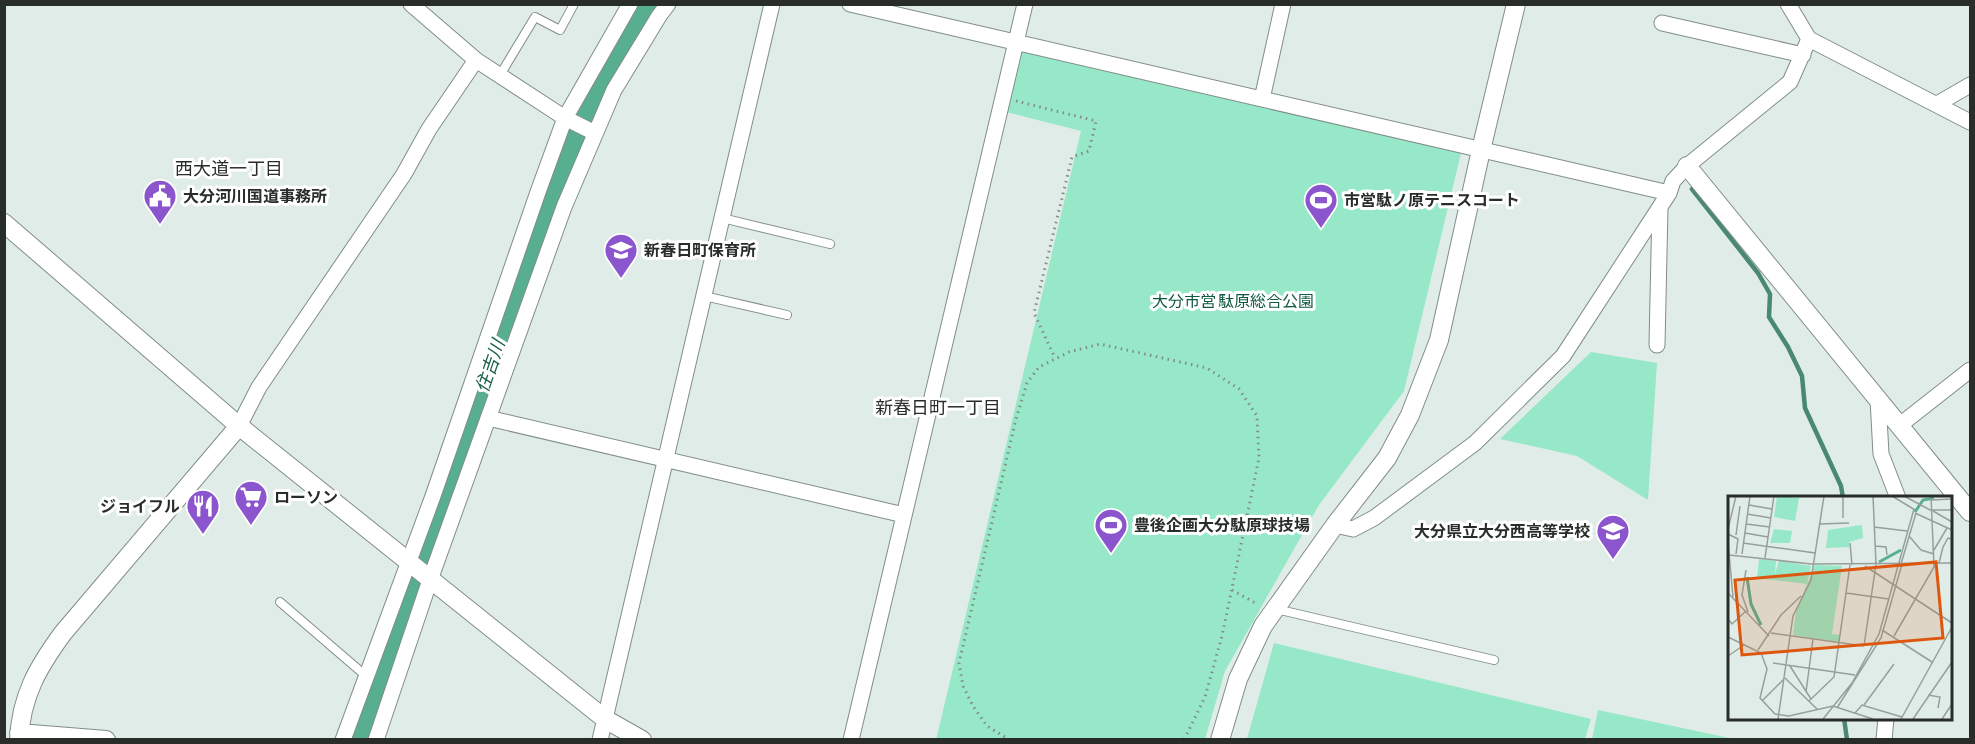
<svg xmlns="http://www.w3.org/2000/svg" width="1975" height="744" viewBox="0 0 1975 744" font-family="'Asap Condensed','Noto Sans JP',sans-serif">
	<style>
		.green { fill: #96e8c8 }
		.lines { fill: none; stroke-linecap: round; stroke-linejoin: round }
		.stream { stroke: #498871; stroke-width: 4.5 }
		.river { stroke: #57af90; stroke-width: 27 }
		.service-casing { stroke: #818d88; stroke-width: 10 }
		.minor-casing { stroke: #818d88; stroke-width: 17 }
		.tertiary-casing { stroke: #818d88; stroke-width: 20 }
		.path { stroke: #848c88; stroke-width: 3; stroke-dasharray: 1.5 4.5; stroke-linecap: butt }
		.service { stroke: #fff; stroke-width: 8 }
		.minor { stroke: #fff; stroke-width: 15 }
		.tertiary { stroke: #fff; stroke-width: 18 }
		.labels { text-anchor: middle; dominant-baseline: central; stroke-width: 6; stroke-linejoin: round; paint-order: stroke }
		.poi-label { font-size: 16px; font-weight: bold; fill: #282d2a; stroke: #fff; text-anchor: start }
		.park-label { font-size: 16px; fill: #105842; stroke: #fff }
		.neighbourhood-label { font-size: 18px; fill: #282d2a; stroke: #fff }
		.water-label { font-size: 18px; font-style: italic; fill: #1d614b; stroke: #fff }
		.inset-river { fill: none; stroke: #57af90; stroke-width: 3 }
		.inset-road { fill: none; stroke: #96a09b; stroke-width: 1.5 }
		.view { fill: #de570e; fill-opacity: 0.15; stroke: #de570e; stroke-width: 3 }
		.inset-edge { fill: none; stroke: #282d2a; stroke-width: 3 }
	</style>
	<rect width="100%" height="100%" fill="#e0ece7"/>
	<path class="green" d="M1018 45 1462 149 1404 391 1319 505 1225 671 1205 739 936 740 1081 131 1002 111Z
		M1591 352 1657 363 1648 500 1577 456 1500 439Z
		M1274 643 1591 719 1585 739H1247Z
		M1598 710 1734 739H1592Z"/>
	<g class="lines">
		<path class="stream" d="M1692 189 1758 273 1770 294 1769 317 1788 347 1802 376 1805 408 1841 486 1843 498
			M1844 718 1847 740"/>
		<path class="river" d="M360 740C405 611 450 482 495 353 536 234 575 110 647 4"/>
		<defs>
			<path id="service" d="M500 75 535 17 560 30 574 4
				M722 218 830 244
				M704 296 787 315
				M280 602 366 676
				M1276 609 1494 660"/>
			<path id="minor" d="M411 4 476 60 565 118 595 133
				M850 4 1669 193
				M1788 4 1809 39 1970 122
				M1662 23 1803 55
				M1262 99 1283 4
				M1937 104 1970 85
				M1657 345 1660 207
				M1878 399 1881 454 1898 498
				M488 418 904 515
				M1900 425 1970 370
				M239 426 259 387 404 174 429 129 476 60
				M1335 525 1353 529 1374 518 1475 443 1563 356 1669 193 1673 181 1687 166 1790 82 1809 39
				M343 740 433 496 538 192 565 118 630 4
				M376 740 430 580 564 207 614 90 659 16 668 4
				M600 740 772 4
				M851 740 1025 4
				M1884 740 1886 718"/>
			<path id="tertiary" d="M1687 166 1970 512
				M4 223 239 426 605 719 642 740
				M19 733 106 740
				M19 740C21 696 38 667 63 633L239 426
				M1220 740 1238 679 1263 626 1335 525 1387 458 1410 415 1439 340 1481 150 1516 4"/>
		</defs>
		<use href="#service" class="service-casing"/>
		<use href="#minor" class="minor-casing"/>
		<use href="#tertiary" class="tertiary-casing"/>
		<path class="path" d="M1016 101 1096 121 1089 151 1072 157 1034 313 1055 358
			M1232 590 1257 604
			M1010 740 987 726 973 706 963 686 959 663 1016 419 1027 383 1039 367 1069 352 1100 344 1207 368 1239 389 1257 416 1259 458 1222 636 1205 697 1184 740"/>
		<use href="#service" class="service"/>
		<use href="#minor" class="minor"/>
		<use href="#tertiary" class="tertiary"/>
	</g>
	<defs>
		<symbol id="civic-pin" viewBox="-11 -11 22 30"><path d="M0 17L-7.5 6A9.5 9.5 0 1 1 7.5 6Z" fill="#8b55cd" stroke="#fff"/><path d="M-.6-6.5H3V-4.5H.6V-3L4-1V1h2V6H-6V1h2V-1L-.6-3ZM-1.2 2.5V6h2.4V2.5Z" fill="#fff"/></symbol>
		<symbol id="stadium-pin" viewBox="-11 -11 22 30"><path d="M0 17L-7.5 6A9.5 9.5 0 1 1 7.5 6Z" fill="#8b55cd" stroke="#fff"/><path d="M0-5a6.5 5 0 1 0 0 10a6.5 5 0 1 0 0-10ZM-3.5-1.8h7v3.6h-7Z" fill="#fff"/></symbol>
		<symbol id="school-pin" viewBox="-11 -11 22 30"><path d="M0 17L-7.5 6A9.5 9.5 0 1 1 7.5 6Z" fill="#8b55cd" stroke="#fff"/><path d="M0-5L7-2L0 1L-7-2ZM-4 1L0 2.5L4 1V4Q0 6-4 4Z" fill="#fff"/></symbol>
		<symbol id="supermarket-pin" viewBox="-11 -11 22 30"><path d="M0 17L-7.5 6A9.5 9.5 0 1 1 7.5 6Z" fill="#8b55cd" stroke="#fff"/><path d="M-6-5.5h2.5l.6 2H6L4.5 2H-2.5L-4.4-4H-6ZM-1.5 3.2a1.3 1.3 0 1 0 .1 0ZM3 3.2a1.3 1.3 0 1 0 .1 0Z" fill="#fff"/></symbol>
		<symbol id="restaurant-pin" viewBox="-11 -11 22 30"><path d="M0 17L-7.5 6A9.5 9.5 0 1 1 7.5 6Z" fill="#8b55cd" stroke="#fff"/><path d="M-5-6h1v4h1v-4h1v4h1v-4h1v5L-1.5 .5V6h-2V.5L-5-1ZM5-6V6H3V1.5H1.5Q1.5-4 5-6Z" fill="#fff"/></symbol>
	</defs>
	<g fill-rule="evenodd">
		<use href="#civic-pin" x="141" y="177" width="38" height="52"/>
		<use href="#stadium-pin" x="1302" y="181" width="38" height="52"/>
		<use href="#school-pin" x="602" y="231" width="38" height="52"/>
		<use href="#supermarket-pin" x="232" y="478" width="38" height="52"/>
		<use href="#restaurant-pin" x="184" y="487" width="38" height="52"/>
		<use href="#stadium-pin" x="1092" y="506" width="38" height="52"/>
		<use href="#school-pin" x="1594" y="512" width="38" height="52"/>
	</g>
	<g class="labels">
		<g class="poi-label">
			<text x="183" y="196">大分河川国道事務所</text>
			<text x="1344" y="200">市営駄ノ原テニスコート</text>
			<text x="644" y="250">新春日町保育所</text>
			<text x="274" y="497">ローソン</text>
			<text x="180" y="506" text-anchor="end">ジョイフル</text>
			<text x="1134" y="525">豊後企画大分駄原球技場</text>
			<text x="1590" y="531" text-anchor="end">大分県立大分西高等学校</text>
		</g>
		<g class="park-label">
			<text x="1233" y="301">大分市営 駄原総合公園</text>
		</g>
		<g class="neighbourhood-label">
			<text x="229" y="168">西大道一丁目</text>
			<text x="938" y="407">新春日町一丁目</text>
		</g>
		<g class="water-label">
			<text transform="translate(490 366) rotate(-71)">住吉川</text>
		</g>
	</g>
	<g transform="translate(1728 496)">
		<rect width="224" height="224" fill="#e0ece7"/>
		<path d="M49 0 71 2 67 25 46 21ZM134 29 135 42 121 46V51L98 52 100 34ZM46 33 64 35 62 47H42ZM31 63 48 65 47 78 51 65 83 70 79 88 29 82ZM87 69 114 70 104 138 112 139 111 146 65 139 68 114Z" fill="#96e8c8"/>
		<path class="inset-river" d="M187 16 195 4 206 2M151 66 173 54M19 81 23 108 33 129"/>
		<path class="inset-road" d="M164 0 187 14M176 0 202 14H224M203 4 224 3M21 9 44 13M205 15 224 26M187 17 224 34M19 18 43 22M115 22V0M18 28 42 31M91 28 121 27M146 31 179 35M0 33 8 0M17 37 40 41M0 38 10 43 8 58M8 39 12 10M181 40 193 54 206 58M0 46 5 101M15 47 87 57M122 47 124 69M147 50 158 51 159 59M206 54 219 32M14 58 22 0M1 59 83 68 224 67M37 62 46 0M211 67 215 51 220 42 224 43M173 68 188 17M137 70 224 127M18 74 14 99 20 116M0 97 41 140M118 97 161 103M0 123 4 128 18 115M154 134 204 166M43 137 136 150M166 140 206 71 203 0M0 141 33 157 39 173 32 202 47 218 61 220 105 210 145 223M136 150 148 68 145 0M30 154 53 119 73 100M0 160 16 149M45 167 127 179M62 170 83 203M57 182 89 213M78 196 85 143M200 199 212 201 210 212M34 205 56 183M81 205 106 181 122 69M136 209 166 168M109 212 153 142 174 68M127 217 134 209 174 221M50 223 65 120 83 84 96 0M95 223 124 187 151 138 186 13M173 223 224 131M185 223 224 166M214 223 224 208"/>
		<path class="view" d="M208 66 215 142 14 159 7 84Z"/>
		<rect width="224" height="224" class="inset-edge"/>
	</g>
	<rect width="1975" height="744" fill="none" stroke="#282d2a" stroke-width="12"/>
</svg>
